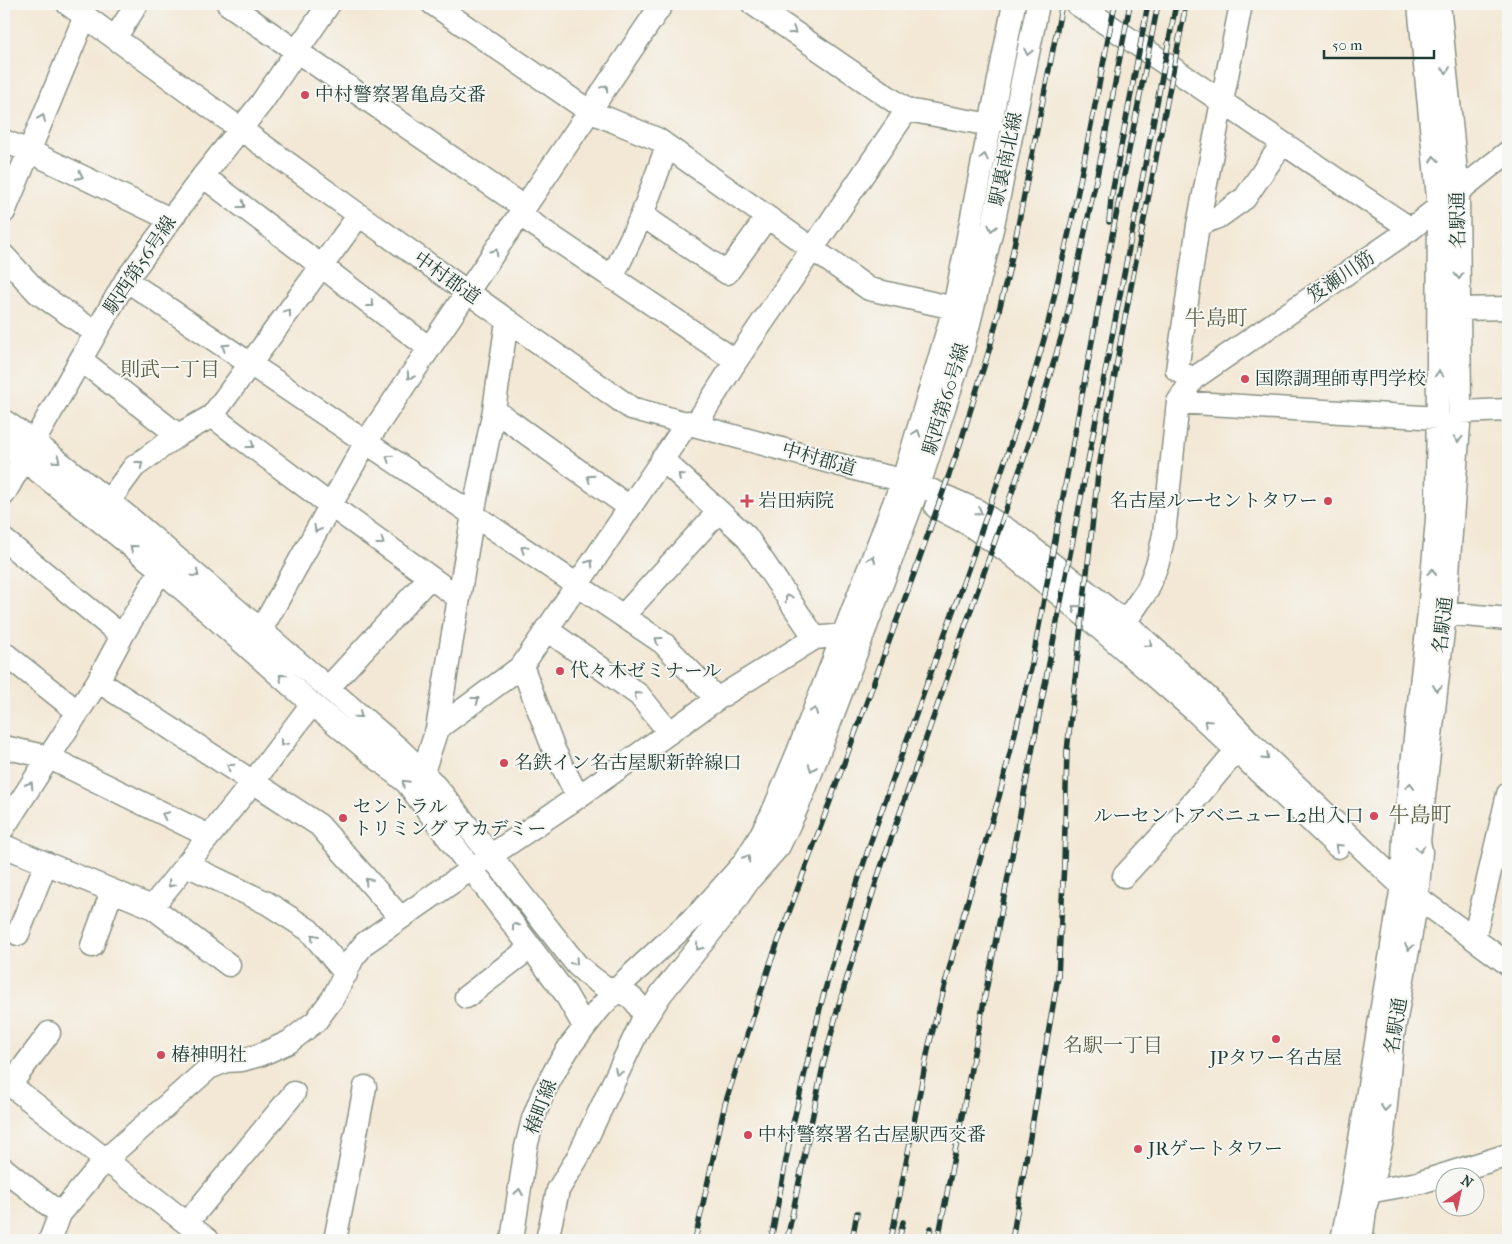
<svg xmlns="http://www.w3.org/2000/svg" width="1512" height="1244" viewBox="0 0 1512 1244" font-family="'IM FELL French Canon','Noto Serif JP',serif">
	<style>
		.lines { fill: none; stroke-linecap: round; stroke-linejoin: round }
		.minor-casing { stroke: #899284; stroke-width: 25 }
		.minor { stroke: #fff; stroke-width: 22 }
		.rail-casing { stroke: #1f3d34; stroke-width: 5.5 }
		.rail { stroke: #f6f6f2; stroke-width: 4; stroke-dasharray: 11; stroke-linecap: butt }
		.oneway { stroke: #8f9e9a }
		.poi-dot { fill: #d1495b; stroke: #f6f6f2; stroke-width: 2 }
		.labels { text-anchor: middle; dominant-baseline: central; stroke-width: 4; stroke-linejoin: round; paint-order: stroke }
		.poi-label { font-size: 19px; fill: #1f3d34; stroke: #f6f6f2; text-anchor: start }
		.street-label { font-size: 19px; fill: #1f3d34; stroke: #f6f6f2 }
		.neighbourhood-label { font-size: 20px; fill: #5f6246; stroke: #f6f6f2 }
		.quarter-label { font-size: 21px; fill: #5f6246; stroke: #f6f6f2 }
	</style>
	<rect width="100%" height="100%" fill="#f6f6f2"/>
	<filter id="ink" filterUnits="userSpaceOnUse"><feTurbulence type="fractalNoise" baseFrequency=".02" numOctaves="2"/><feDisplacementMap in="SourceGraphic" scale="10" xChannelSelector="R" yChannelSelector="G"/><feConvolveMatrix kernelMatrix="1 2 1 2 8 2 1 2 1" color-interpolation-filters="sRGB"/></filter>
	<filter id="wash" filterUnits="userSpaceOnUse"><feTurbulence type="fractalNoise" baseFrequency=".0096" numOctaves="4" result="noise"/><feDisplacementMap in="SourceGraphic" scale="20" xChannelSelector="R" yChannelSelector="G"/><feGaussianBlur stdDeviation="1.12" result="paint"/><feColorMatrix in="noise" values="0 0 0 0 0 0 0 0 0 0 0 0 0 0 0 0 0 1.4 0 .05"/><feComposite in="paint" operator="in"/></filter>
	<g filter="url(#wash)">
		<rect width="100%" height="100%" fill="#f3e8d5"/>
	</g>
	<g filter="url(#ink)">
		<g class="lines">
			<defs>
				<path id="minor" d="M68 4 359 215 631 408 866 472 903 480 919 485 976 510 1017 536 1125 622 1207 697 1250 742 1402 886 1508 964
					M228 4 525 208
					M433 4 589 111 657 139 869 289 954 308
					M753 4 907 110
					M1077 4C1188 78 1299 155 1411 229
					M115 38 137 4
					M4 141 29 151 170 219
					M203 176 429 348
					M4 212 85 16
					M520 215 736 361
					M642 215 727 273 767 217
					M1198 225 1220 216 1245 198 1282 144
					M4 256 38 293 96 333
					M612 278 642 215 667 146
					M126 280 663 643 717 699
					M1460 309 1508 308
					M81 360 178 435
					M1193 379 1177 370 1198 225 1241 4
					M1178 402 1438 418
					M494 410 629 507
					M1460 412 1508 410
					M212 416 330 505 459 598
					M4 421 33 441 131 519 398 748 423 772 443 795 577 965C588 975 599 984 612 991 616 993 620 993 624 994 635 997 640 1007 644 1017L639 1028 578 1157 558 1190 547 1240
					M696 424 736 361 907 110 991 125
					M4 446 23 459 161 570 312 704 407 783 565 993 584 1026
					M662 459 746 536 815 638
					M4 494 126 280 203 176 262 102 329 4
					M109 501 134 467 178 435 212 416 359 215
					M936 507 970 525 1011 554 1096 625 1194 710 1338 847
					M4 540 122 636
					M1445 613 1508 619
					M623 616 719 511
					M546 629 639 695 669 732
					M261 630 366 442 662 4
					M1116 635 1148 589 1158 562 1164 534 1178 402 1193 379 1411 229 1508 152
					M4 653 78 712
					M522 666 554 750 578 797
					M98 681 319 825 400 917
					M328 688 430 577
					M437 729 522 666 688 422
					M4 747 48 757 209 836
					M423 772 437 729 473 514 494 410 507 321
					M4 827 98 681 122 636 161 570
					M4 846 152 907 229 965
					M187 865 267 903 309 930 346 974
					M1124 876 1194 801 1236 751
					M152 907 253 782 312 704
					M18 934 46 863
					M1474 939 1508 794
					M92 946 112 891
					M466 997 531 947
					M639 1028 661 994 730 908 749 880 779 846 794 814 806 786 919 485 961 356 993 225 1038 4
					M4 1080 208 1240
					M10 1085 49 1033
					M4 1169 60 1214
					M1357 1194 1418 1183 1508 1155
					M187 1223 294 1093
					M50 1240 60 1214 105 1160 209 1068 226 1061 242 1060 260 1055 289 1042 316 1021 333 998 353 958 365 943 490 856 578 797 717 699 815 638 843 635 857 639
					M335 1240 365 1087
					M512 1240 526 1147 533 1119 544 1091 558 1065 570 1046 599 1009 628 978 701 911 743 864 758 840 772 814 798 752 903 480 939 360 954 308 1014 4
					M1342 1240 1351 1194 1402 886 1404 837 1429 613 1437 519 1439 208 1419 4
					M1361 1240 1366 1204 1370 1192 1383 1136 1392 1041 1417 899 1421 852 1419 841 1445 613 1460 412 1458 192 1439 4"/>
			</defs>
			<use href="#minor" class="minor-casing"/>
			<use href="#minor" class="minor"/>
			<defs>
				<path id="rail" d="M1109 222 1111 199 1148 4
					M695 1240 725 1104 771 961 915 571 961 441 990 347 1010 266 1062 4
					M771 1240 792 1128 821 1004 844 923 875 829 972 558 1034 375 1046 332 1075 206 1115 4
					M787 1240 823 1066 839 1004 879 873 1033 432 1066 321 1102 152 1130 4
					M852 1240 857 1213
					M891 1240 929 1045 962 920 999 797 1031 669 1106 266 1158 4
					M899 1240 903 1222
					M928 1240 931 1228
					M938 1240 1176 4
					M1012 1240 1058 977 1064 863 1067 751 1098 474 1122 333 1186 4"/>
			</defs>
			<use href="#rail" class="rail-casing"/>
			<use href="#rail" class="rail"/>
		</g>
		<defs><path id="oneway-chevron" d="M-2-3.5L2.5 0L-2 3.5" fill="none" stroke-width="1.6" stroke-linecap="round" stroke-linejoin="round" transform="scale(1.25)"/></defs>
		<g class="oneway">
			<use href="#oneway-chevron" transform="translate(793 31) rotate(34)"/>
			<use href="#oneway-chevron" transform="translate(1028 52) rotate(102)"/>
			<use href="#oneway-chevron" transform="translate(1446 70) rotate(84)"/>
			<use href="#oneway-chevron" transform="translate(605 88) rotate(-56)"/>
			<use href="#oneway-chevron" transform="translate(42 118) rotate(-68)"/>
			<use href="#oneway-chevron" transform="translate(984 157) rotate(-78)"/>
			<use href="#oneway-chevron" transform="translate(1434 159) rotate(-96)"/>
			<use href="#oneway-chevron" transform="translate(80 176) rotate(25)"/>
			<use href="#oneway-chevron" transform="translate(242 205) rotate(37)"/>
			<use href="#oneway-chevron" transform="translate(992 228) rotate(103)"/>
			<use href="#oneway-chevron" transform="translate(495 252) rotate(-56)"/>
			<use href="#oneway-chevron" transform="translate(1459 276) rotate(89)"/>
			<use href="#oneway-chevron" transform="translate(371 304) rotate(37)"/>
			<use href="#oneway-chevron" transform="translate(288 312) rotate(-54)"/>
			<use href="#oneway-chevron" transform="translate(225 347) rotate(-146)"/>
			<use href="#oneway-chevron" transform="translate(1439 374) rotate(-90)"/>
			<use href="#oneway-chevron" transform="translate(410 376) rotate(124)"/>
			<use href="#oneway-chevron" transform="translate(917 433) rotate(-73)"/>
			<use href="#oneway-chevron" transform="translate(1458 439) rotate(94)"/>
			<use href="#oneway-chevron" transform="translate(251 445) rotate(37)"/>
			<use href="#oneway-chevron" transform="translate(389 458) rotate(-146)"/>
			<use href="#oneway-chevron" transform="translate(57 460) rotate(39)"/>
			<use href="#oneway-chevron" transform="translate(140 464) rotate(-38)"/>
			<use href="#oneway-chevron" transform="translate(681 476) rotate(-138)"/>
			<use href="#oneway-chevron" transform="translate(590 478) rotate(-145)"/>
			<use href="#oneway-chevron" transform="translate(979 512) rotate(30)"/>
			<use href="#oneway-chevron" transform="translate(317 529) rotate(119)"/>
			<use href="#oneway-chevron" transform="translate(381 542) rotate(36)"/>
			<use href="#oneway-chevron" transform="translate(133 548) rotate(-141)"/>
			<use href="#oneway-chevron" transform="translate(524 549) rotate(-146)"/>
			<use href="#oneway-chevron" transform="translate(872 559) rotate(-69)"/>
			<use href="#oneway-chevron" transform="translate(590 563) rotate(-55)"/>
			<use href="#oneway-chevron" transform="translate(1432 572) rotate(-85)"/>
			<use href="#oneway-chevron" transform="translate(196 574) rotate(40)"/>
			<use href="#oneway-chevron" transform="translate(788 598) rotate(-124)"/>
			<use href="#oneway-chevron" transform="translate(1075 608) rotate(-140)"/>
			<use href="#oneway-chevron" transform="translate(658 640) rotate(-144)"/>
			<use href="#oneway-chevron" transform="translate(1149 644) rotate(42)"/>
			<use href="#oneway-chevron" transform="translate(282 677) rotate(-139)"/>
			<use href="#oneway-chevron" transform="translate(1437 688) rotate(97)"/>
			<use href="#oneway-chevron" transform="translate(637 695) rotate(-138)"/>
			<use href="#oneway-chevron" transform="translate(476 700) rotate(-37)"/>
			<use href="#oneway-chevron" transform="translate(814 711) rotate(-69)"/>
			<use href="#oneway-chevron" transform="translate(359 715) rotate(40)"/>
			<use href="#oneway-chevron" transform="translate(1207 723) rotate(-137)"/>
			<use href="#oneway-chevron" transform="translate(283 743) rotate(127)"/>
			<use href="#oneway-chevron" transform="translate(1266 757) rotate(44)"/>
			<use href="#oneway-chevron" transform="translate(230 767) rotate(-147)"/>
			<use href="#oneway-chevron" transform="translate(812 768) rotate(110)"/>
			<use href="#oneway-chevron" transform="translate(405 783) rotate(-135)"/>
			<use href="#oneway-chevron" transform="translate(30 785) rotate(-58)"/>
			<use href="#oneway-chevron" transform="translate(1410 786) rotate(-84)"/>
			<use href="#oneway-chevron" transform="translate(165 815) rotate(-154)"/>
			<use href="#oneway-chevron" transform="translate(1338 847) rotate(-137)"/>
			<use href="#oneway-chevron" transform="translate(1420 849) rotate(87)"/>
			<use href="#oneway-chevron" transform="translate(747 858) rotate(-57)"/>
			<use href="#oneway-chevron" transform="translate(368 881) rotate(-131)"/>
			<use href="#oneway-chevron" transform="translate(171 884) rotate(129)"/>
			<use href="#oneway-chevron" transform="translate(515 926) rotate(-126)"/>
			<use href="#oneway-chevron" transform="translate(314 937) rotate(-131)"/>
			<use href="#oneway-chevron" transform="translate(699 947) rotate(128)"/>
			<use href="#oneway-chevron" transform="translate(1409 947) rotate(100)"/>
			<use href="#oneway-chevron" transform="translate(575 962) rotate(48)"/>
			<use href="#oneway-chevron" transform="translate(618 1072) rotate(116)"/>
			<use href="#oneway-chevron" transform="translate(1385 1108) rotate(96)"/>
			<use href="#oneway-chevron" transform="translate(519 1192) rotate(-81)"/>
		</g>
	</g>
	<g class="poi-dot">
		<circle cx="305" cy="95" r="5"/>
		<circle cx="1245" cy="379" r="5"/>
		<path d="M744.5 493.5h5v5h5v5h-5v5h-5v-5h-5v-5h5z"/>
		<circle cx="1328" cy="501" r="5"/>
		<circle cx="560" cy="671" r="5"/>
		<circle cx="504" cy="763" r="5"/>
		<circle cx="1374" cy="816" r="5"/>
		<circle cx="343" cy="818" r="5"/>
		<circle cx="1276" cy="1039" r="5"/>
		<circle cx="161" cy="1055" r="5"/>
		<circle cx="748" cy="1135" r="5"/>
		<circle cx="1138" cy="1149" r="5"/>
	</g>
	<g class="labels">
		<g class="poi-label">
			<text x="315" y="95">中村警察署亀島交番</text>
			<text x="1255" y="379">国際調理師専門学校</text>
			<text x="758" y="501">岩田病院</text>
			<text x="1318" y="501" text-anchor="end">名古屋ルーセントタワー</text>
			<text x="570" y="671">代々木ゼミナール</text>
			<text x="514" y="763">名鉄イン名古屋駅新幹線口</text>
			<text x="353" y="807">セントラル<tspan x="353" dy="22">トリミング アカデミー</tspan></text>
			<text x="1364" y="816" text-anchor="end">ルーセントアベニュー L2出入口</text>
			<text x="171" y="1055">椿神明社</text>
			<text x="1276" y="1058" text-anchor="middle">JPタワー名古屋</text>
			<text x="758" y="1135">中村警察署名古屋駅西交番</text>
			<text x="1148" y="1149">JRゲートタワー</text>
		</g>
		<g class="street-label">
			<text transform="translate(1006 159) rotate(-78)">駅裏南北線</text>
			<text transform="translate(1458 220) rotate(-91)">名駅通</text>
			<text transform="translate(140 265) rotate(-56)">駅西第56号線</text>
			<text transform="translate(1341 277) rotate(-34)">笈瀬川筋</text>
			<text transform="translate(447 278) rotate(35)">中村郡道</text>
			<text transform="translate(946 399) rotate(-73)">駅西第60号線</text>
			<text transform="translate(819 459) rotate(16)">中村郡道</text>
			<text transform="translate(1443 625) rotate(-84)">名駅通</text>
			<text transform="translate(1396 1026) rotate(-81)">名駅通</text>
			<text transform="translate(541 1107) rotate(-69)">椿町線</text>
		</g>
		<g class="neighbourhood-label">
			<text x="170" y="369">則武一丁目</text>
			<text x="1113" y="1045">名駅一丁目</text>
		</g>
		<g class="quarter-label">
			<text x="1216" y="318">牛島町</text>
			<text x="1420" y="815">牛島町</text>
		</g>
	</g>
	<rect width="1512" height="1244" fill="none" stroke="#f6f6f2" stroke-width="20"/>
	<g transform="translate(1460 1192) rotate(34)"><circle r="24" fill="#f6f6f2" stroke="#a0aca6"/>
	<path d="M0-4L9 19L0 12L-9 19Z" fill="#d1495b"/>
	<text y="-8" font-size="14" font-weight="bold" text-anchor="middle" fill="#1f3d34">N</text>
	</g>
	<path d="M1324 50v8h110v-8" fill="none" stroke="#1f3d34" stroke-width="2.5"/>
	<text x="1332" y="50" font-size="15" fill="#1f3d34" stroke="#f6f6f2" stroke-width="4" paint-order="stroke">50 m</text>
</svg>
